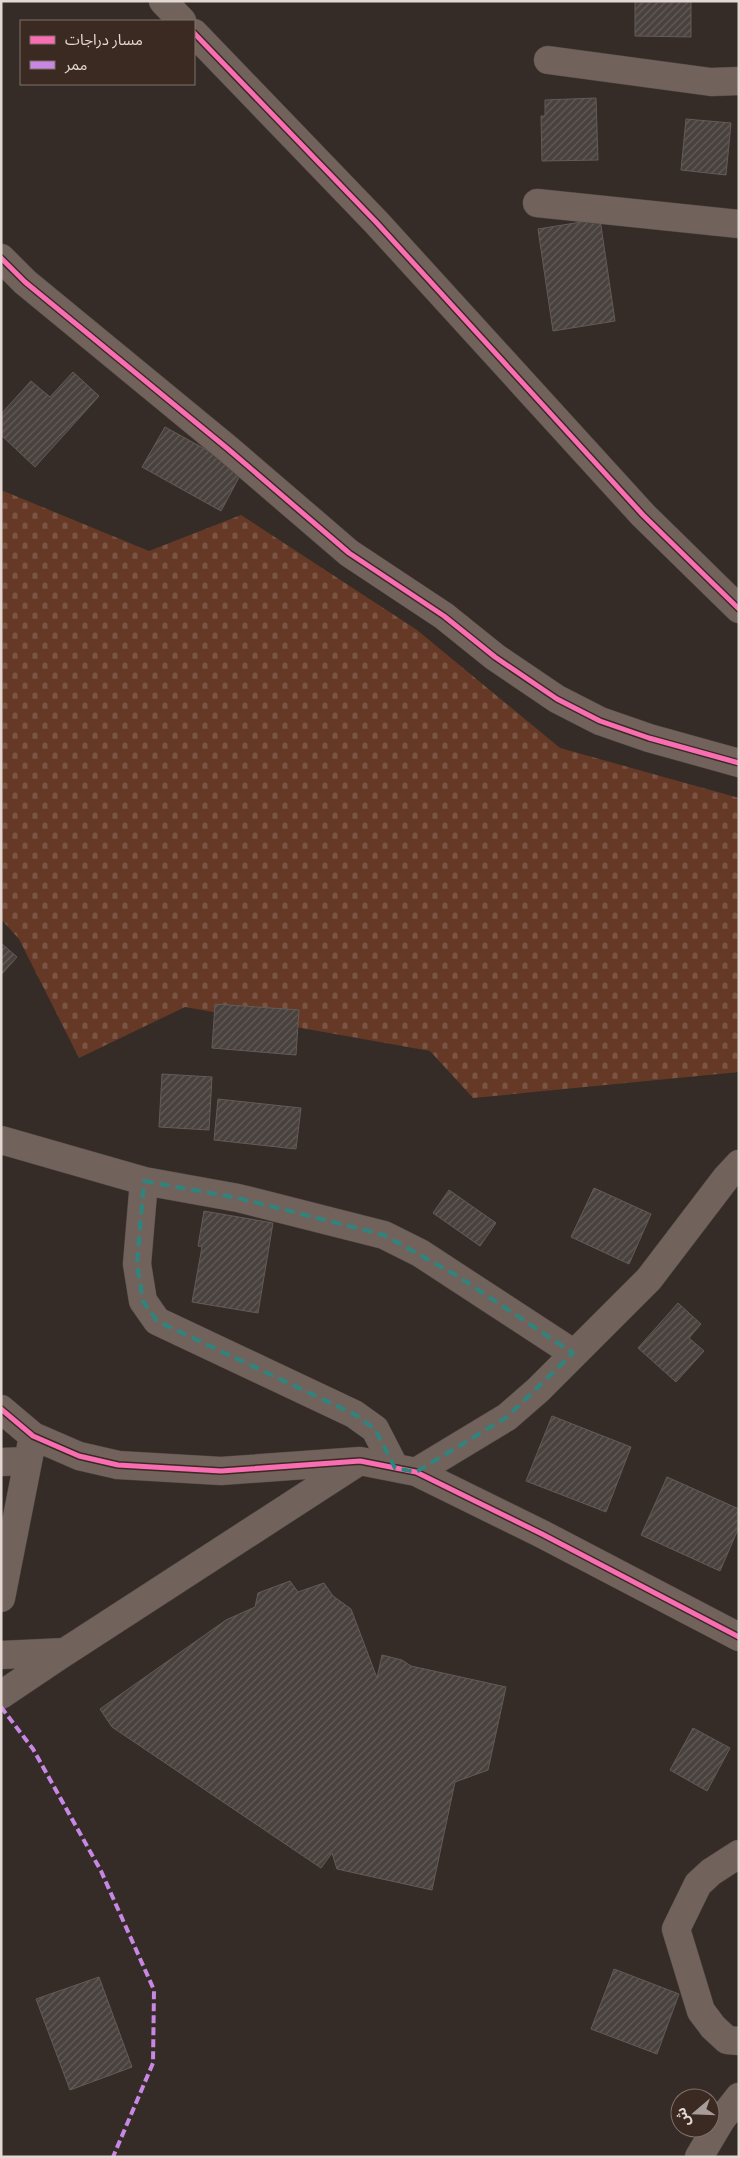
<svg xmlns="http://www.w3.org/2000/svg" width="740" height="2158" viewBox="0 0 740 2158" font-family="Cabin,'Noto Sans Arabic',sans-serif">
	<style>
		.cemetery { fill: url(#cemetery-stones) }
		.building { fill: url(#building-hatch); stroke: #635b58 }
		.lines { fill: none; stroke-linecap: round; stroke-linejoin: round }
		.minor-casing { stroke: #504844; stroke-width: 29 }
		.tertiary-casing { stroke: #504844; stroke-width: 29 }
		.minor { stroke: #72625c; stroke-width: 28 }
		.tertiary { stroke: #72625c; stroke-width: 28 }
		.quiet { stroke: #c787e3; stroke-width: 4; stroke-dasharray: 8 4; stroke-linecap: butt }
		.cycleway-casing { stroke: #3b2a22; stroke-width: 8 }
		.cycleway { stroke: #f96db3; stroke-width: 5 }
		.marked { fill: none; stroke: #2f857d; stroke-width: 4; stroke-dasharray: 10 6; stroke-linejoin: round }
	</style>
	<defs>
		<pattern id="cemetery-stones" width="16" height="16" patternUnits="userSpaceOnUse" patternTransform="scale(1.25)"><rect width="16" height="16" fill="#653925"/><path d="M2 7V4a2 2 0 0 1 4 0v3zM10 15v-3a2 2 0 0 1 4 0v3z" fill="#7b5544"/></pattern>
		<pattern id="building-hatch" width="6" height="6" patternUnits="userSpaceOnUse" patternTransform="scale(1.25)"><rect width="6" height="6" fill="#49413d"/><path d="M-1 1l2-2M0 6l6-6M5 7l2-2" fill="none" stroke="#635c58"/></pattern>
	</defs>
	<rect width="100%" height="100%" fill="#352c28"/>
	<path class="cemetery" d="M1 490 149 551 241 515 417 630 560 748 739 798V1072L473 1098 430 1051 185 1007 79 1058 19 939 1 919Z"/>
	<path class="building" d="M635 1H691V37L635 36Z
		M596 98 598 160 542 161 541 116H545V100Z
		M686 119 731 123 726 175 681 170Z
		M600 219 615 321 553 331 538 229Z
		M73 372 99 396 35 467 1 435V414L31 381 50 397Z
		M165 427 243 470 221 511 142 467Z
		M1 943 17 957 1 975Z
		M215 1004 299 1010 296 1055 212 1048Z
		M162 1074 212 1077 209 1130 159 1127Z
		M218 1099 301 1108 296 1149 214 1140Z
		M594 1188 651 1214 629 1264 571 1237Z
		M449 1190 496 1223 480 1246 433 1213Z
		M204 1211 273 1223 258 1313 192 1302 202 1247 198 1246Z
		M678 1303 701 1324 689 1338 704 1351 676 1382 638 1348Z
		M552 1416 631 1447 606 1512 526 1481Z
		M667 1477 739 1509V1527L720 1571 641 1535Z
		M290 1581 298 1592 324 1583 333 1596 351 1609 377 1678 382 1655 402 1660 411 1666 506 1687 488 1770 455 1782 432 1890 337 1869 332 1853 321 1868 112 1727 100 1709 226 1620 255 1607 258 1593Z
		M693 1728 730 1748 707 1791 670 1770Z
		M614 1969 679 1994 657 2054 591 2029Z
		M99 1977 132 2067 70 2090 36 1999Z"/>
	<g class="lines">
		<defs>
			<path id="minor" d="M548 60 711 82 739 81
				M537 203 739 224
				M1 258 25 282 228 449 349 553 444 616 495 657 557 699 600 721 649 738 739 763
				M1 1140 144 1181 238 1198 384 1235 420 1253 573 1353
				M144 1181 137 1264 143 1301 157 1321 354 1414 375 1429 395 1468
				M1 1409 33 1436 79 1456 118 1465 221 1471 360 1461 416 1472 542 1534 739 1637
				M1 1462 28 1461
				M416 1472 507 1417 538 1390 649 1279 726 1178 739 1164
				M1 1598 33 1436
				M1 1655 65 1652 358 1462
				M1 1695 65 1652
				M739 1854 711 1872 698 1884 676 1929 701 2011 713 2027 727 2040 739 2041
				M699 2157 721 2120 739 2097"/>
			<path id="tertiary" d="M163 1 182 21
				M194 33 376 222 643 515 739 609"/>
		</defs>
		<use href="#minor" class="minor-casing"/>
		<use href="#tertiary" class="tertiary-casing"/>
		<use href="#minor" class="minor"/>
		<use href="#tertiary" class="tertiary"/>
		<path class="quiet" d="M1 1707 33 1749 101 1871 154 1990 153 2063 113 2157"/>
		<defs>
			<path id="cycleway" d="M194 33 376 222 643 515 739 609
				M1 258 25 282 228 449 349 553 444 616 495 657 557 699 600 721 649 738 739 763
				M1 1409 33 1436 79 1456 118 1465 221 1471 360 1461 416 1472 542 1534 739 1637"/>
		</defs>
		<use href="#cycleway" class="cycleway-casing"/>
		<use href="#cycleway" class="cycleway"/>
	</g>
	<path class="marked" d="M144 1181 238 1198 384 1235 456 1275 573 1353 507 1417 416 1472 395 1468 375 1429 354 1414 157 1321 143 1301 137 1264Z"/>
	<rect width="740" height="2158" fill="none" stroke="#e4d8d4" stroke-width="5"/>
	<rect x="20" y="20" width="175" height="65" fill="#3b2a22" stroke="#7f7069"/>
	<rect x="30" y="36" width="25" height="8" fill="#f96db3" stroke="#7f7069"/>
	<text x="65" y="45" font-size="15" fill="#e4d8d4">مسار دراجات</text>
	<rect x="30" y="61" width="25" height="8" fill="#c787e3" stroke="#7f7069"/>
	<text x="65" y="70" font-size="15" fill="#e4d8d4">ممر</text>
	<g transform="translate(695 2113) rotate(251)"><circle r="24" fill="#3b2a22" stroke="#7f7069"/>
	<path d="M0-4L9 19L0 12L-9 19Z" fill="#a79c98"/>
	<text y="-8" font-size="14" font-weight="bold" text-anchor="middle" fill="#e4d8d4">ش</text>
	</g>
</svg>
